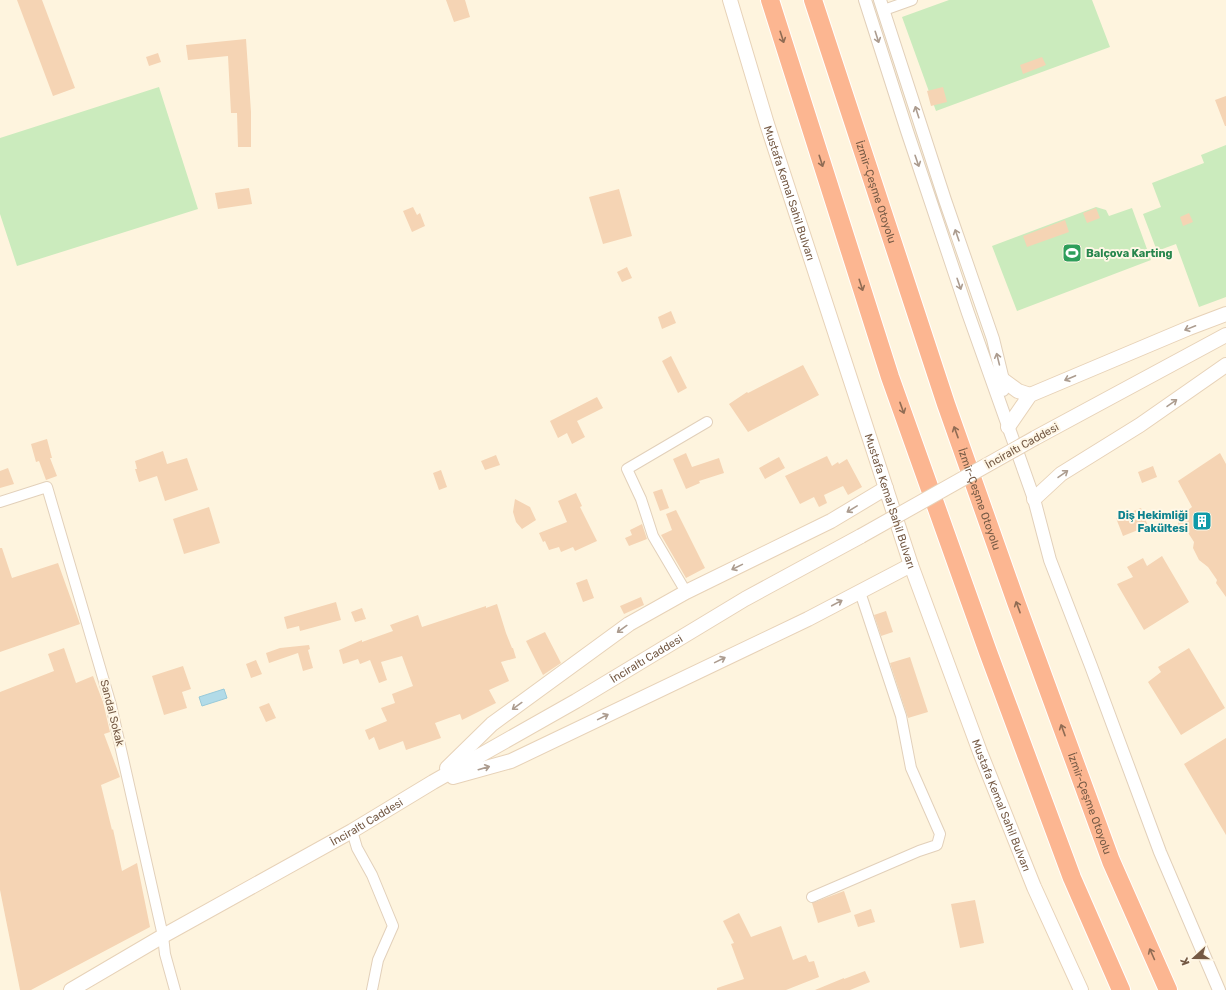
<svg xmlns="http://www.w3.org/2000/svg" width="1226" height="990" viewBox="0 0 1226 990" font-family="Rubik,sans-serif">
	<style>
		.green { fill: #cbebbd }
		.water { fill: #b2dbe8; stroke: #98cada }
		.building { fill: #f5d4b4 }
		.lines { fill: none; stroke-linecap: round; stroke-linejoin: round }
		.minor-casing { stroke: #e2d0ba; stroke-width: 12 }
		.tertiary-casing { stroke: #e2d0ba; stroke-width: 14 }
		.secondary-casing { stroke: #e7d2b8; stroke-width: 16 }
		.motorway-casing { stroke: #fff; stroke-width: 20 }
		.minor { stroke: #fff; stroke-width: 10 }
		.tertiary { stroke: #fff; stroke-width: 12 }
		.secondary { stroke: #fff; stroke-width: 14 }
		.motorway { stroke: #fcb691; stroke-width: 18 }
		.secondary-bridge-casing { stroke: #e7d2b8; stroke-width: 16; stroke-linecap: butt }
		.secondary-bridge { stroke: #fff; stroke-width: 14 }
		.oneway { stroke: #906c54 }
		.oneway2 { stroke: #ac9c8f }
		.labels { text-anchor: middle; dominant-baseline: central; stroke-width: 4; stroke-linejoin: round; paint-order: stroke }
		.street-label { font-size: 11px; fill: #755a45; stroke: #fff7e6 }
		.leisure-label { font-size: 11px; font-weight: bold; fill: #27864d; stroke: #fff7e6; text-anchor: start }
		.culture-label { font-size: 11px; font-weight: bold; fill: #0d838f; stroke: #fff7e6; text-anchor: end }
	</style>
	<rect width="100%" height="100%" fill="#fef4de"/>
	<path class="green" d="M949 0H1092L1110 47 936 111 902 17Z
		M159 87 198 209 17 266 0 214V138Z
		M1226 145V297L1199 307 1176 244 1157 251 1143 214 1161 207 1152 183 1204 163 1201 155Z
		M1096 207 1106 210 1109 216 1132 208 1151 260 1017 311 992 246Z"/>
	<path class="water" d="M224 689 227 698 202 706 199 697Z"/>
	<path class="building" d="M17 0H42L75 88 53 96Z
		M446 0H465L470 17 454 22Z
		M246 39 251 112V147H238L237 113H231L228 56 188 60 186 45Z
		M158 53 161 62 149 66 146 57Z
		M1042 57 1046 65 1023 74 1020 65Z
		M943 87 947 102 931 106 927 91Z
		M1226 96V126H1225L1215 100Z
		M249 188 252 204 218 209 215 193Z
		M619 189 632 236 603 244 589 197Z
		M413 207 417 215 420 213 425 226 412 232 403 211Z
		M1096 208 1100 218 1087 223 1083 213Z
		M1189 213 1193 222 1183 226 1180 217Z
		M1065 220 1069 232 1027 247 1023 236Z
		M627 267 632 278 622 282 617 272Z
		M671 311 676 323 662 329 658 317Z
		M671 356 687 388 678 393 662 361Z
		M803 365 819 395 748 432 729 404 747 392 748 393Z
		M597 397 603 408 577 421 585 437 572 444 567 433 558 438 550 421Z
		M47 439 52 458H50L57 476 46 480 39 461 36 462 31 444Z
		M163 451 167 464 187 458 198 490 165 501 157 476 139 482 135 469H137L135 461Z
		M686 453 692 467 719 458 724 473 699 481 700 483 686 489 673 459Z
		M1220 453 1226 464V597L1216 583 1217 580 1208 567 1199 560 1193 548 1194 542 1185 528 1178 525 1179 517 1192 507 1178 481Z
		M496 455 500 465 485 470 481 461Z
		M827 456 832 466 838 462 839 464 847 459 862 487 848 495 843 486 824 495 827 503 819 507 814 497 800 504 785 476Z
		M779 457 785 468 765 479 759 468Z
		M1153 466 1157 477 1142 483 1138 472Z
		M8 468 14 484 0 488V471Z
		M441 470 447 487 439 490 433 473Z
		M662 489 669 508 660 511 653 492Z
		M576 493 582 506 580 507 597 541 575 551 573 547 561 552 559 547 549 550 545 541 543 542 539 533 567 522 558 501Z
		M515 499 530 507 536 520 522 529 516 522 513 512Z
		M209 507 220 543 184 554 173 519Z
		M1141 508 1148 526 1123 536 1116 518Z
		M676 510 705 568 686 578 661 535 672 530 666 514Z
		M642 524 647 539 629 546 625 538 632 535 630 530Z
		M0 548H2L12 578 58 563 80 624 0 652Z
		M1162 556 1189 602 1144 630 1117 584 1133 577 1127 567 1143 558 1147 566Z
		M587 579 594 598 583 602 576 583Z
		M641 597 644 605 624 614 620 606Z
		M336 602 341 620 300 631 299 626 287 629 284 617Z
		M497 604 506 633 512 648H513L516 658 501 662 509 681 489 690 496 703 462 720 460 714 435 723 441 738 406 750 403 741 379 750 374 737 369 740 365 730 387 721 381 708 395 703 392 694 413 686 402 656 381 662 387 680 379 683 370 660 360 664 358 659 343 664 339 650 362 640V642L393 631 390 625 418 615 422 627 486 606V608Z
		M362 608 366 619 355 622 351 612Z
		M886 611 893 632 881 636 874 615Z
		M545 632 561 663 543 675 526 641Z
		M309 645 310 649 308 650 313 668 303 671 298 653 269 663 266 653 280 648Z
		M64 648 76 683 93 676 103 702 110 732 104 734 120 777 101 785 112 830 113 829 122 871 137 863 150 927 31 990H20L0 890V692L54 671 48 654Z
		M1189 648 1225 708 1181 735 1148 682 1161 672 1158 667Z
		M910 657 928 712 908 718 890 663Z
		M256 660 262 674 251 678 246 664Z
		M183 666 191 689 182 692 187 708 164 715 152 676Z
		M269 703 276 718 266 722 259 707Z
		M1226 738V835L1184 764Z
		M844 891 851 912 818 923 812 903Z
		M975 900 984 943 960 948 951 904Z
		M871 909 875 922 858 927 854 915Z
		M739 913 751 937 781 926 793 960 806 955 809 962 814 961 819 977 786 990H717V988L744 979 731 944 734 943 723 921Z
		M865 971 870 982 850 990H815L844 978V979Z"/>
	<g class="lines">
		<defs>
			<path id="minor" d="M884 10 912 0
				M0 502 47 487 111 705 163 936 165 954 175 990
				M686 592 653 536 641 499 627 469 707 422
				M352 831 357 848 372 875 393 926 378 960 372 990
				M812 897 919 851 937 845 940 834 911 768 901 716 860 592"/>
			<path id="tertiary" d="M865 0 907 131 968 313 1034 499 1050 560 1091 666 1160 852 1219 990
				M880 0 945 200 993 339 1003 380V390"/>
			<g id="secondary">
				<path id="s1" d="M730 0 767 124 911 565 980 752 1034 887 1081 990"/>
				<path d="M1003 380 1018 391 1030 395"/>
				<path d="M1008 427 1030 395 1189 328 1226 314"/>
				<path d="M1035 438 1226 335"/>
				<path d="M1034 499 1061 474 1140 425 1226 365"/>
				<path d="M447 768 492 724 629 624 686 592 831 521 886 488"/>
				<path d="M453 777 511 761 808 619 911 565"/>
				<path id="s2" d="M71 990 163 936 352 831 433 782 576 701 745 599 861 536"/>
			</g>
			<g id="motorway">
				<path d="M770 0 890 377 988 652 1072 878 1121 990"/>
				<path id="s3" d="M813 0 946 404 1016 602 1111 861 1168 990"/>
			</g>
		</defs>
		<use href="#minor" class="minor-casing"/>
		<use href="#tertiary" class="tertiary-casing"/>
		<use href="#secondary" class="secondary-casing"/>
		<use href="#motorway" class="motorway-casing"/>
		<use href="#minor" class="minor"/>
		<use href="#tertiary" class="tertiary"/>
		<use href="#secondary" class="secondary"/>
		<use href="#motorway" class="motorway"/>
		<defs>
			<path id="secondary-bridge" d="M861 536 1035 438"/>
		</defs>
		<use href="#secondary-bridge" class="secondary-bridge-casing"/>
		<use href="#secondary-bridge" class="secondary-bridge"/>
	</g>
	<defs><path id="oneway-shaft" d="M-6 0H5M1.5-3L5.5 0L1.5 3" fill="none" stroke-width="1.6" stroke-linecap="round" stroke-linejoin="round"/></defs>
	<g class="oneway">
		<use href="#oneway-shaft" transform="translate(782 37) rotate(72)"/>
		<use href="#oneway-shaft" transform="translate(821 161) rotate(72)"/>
		<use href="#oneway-shaft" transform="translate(861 285) rotate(72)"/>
		<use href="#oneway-shaft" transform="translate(902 408) rotate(70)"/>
		<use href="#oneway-shaft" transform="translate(956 432) rotate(-110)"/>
		<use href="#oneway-shaft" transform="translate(1018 607) rotate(-110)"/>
		<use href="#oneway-shaft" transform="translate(1063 730) rotate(-110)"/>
		<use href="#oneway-shaft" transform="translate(1152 954) rotate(-114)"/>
	</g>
	<g class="oneway2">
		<use href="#oneway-shaft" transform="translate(877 37) rotate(72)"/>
		<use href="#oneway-shaft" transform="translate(917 112) rotate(-108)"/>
		<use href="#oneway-shaft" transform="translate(917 161) rotate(71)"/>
		<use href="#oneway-shaft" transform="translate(957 235) rotate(-109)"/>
		<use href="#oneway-shaft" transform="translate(959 284) rotate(71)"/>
		<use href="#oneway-shaft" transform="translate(1190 328) rotate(158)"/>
		<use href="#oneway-shaft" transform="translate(998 359) rotate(-104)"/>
		<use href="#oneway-shaft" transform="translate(1070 378) rotate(157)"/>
		<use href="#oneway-shaft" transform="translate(1172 403) rotate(-35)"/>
		<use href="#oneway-shaft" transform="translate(1063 474) rotate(-35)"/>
		<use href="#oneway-shaft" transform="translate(852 509) rotate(149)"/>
		<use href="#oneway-shaft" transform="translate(737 567) rotate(154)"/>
		<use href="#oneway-shaft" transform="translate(837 603) rotate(-28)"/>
		<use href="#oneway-shaft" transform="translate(622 629) rotate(144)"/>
		<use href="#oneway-shaft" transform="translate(720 660) rotate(-26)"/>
		<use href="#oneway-shaft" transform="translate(517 706) rotate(144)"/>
		<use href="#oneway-shaft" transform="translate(603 717) rotate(-26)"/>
		<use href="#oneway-shaft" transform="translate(484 768) rotate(-16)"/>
	</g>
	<defs>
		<symbol id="stadium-square" viewBox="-11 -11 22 22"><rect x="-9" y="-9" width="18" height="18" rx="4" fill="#2e9e5b" stroke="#fff7e6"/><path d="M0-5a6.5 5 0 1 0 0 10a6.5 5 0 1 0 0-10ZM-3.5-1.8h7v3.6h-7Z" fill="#fff"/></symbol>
		<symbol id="building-square" viewBox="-11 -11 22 22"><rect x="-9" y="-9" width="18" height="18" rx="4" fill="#0f9aa8" stroke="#fff7e6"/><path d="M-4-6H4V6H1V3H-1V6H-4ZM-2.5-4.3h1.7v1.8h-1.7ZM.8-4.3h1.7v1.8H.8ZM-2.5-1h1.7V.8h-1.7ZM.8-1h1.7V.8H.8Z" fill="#fff"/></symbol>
	</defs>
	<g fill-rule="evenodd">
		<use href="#stadium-square" x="1061" y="242" width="22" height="22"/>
		<use href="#building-square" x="1191" y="510" width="22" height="22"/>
	</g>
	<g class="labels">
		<g class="street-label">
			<text stroke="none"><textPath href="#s3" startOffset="202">İzmir-Çeşme Otoyolu</textPath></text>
			<text stroke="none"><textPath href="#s1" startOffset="202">Mustafa Kemal Sahil Bulvarı</textPath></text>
			<text transform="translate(1022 446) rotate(-29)">İnciraltı Caddesi</text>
			<text stroke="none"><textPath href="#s3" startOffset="526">İzmir-Çeşme Otoyolu</textPath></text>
			<text stroke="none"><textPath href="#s1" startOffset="526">Mustafa Kemal Sahil Bulvarı</textPath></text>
			<text stroke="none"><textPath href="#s2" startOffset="664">İnciraltı Caddesi</textPath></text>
			<text transform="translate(112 713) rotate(76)">Sandal Sokak</text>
			<text stroke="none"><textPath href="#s3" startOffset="850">İzmir-Çeşme Otoyolu</textPath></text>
			<text stroke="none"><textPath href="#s1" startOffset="850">Mustafa Kemal Sahil Bulvarı</textPath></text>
			<text stroke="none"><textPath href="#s2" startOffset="340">İnciraltı Caddesi</textPath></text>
		</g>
		<g class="leisure-label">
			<text x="1086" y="253">Balçova Karting</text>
		</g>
		<g class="culture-label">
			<text x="1188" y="515">Diş Hekimliği<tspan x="1188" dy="13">Fakültesi</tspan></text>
		</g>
	</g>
	<g transform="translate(1194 958) rotate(249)" stroke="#fff7e6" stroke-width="3" paint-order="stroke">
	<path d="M0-3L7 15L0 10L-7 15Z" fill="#755a45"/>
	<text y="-6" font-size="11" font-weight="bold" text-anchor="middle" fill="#755a45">K</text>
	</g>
</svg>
